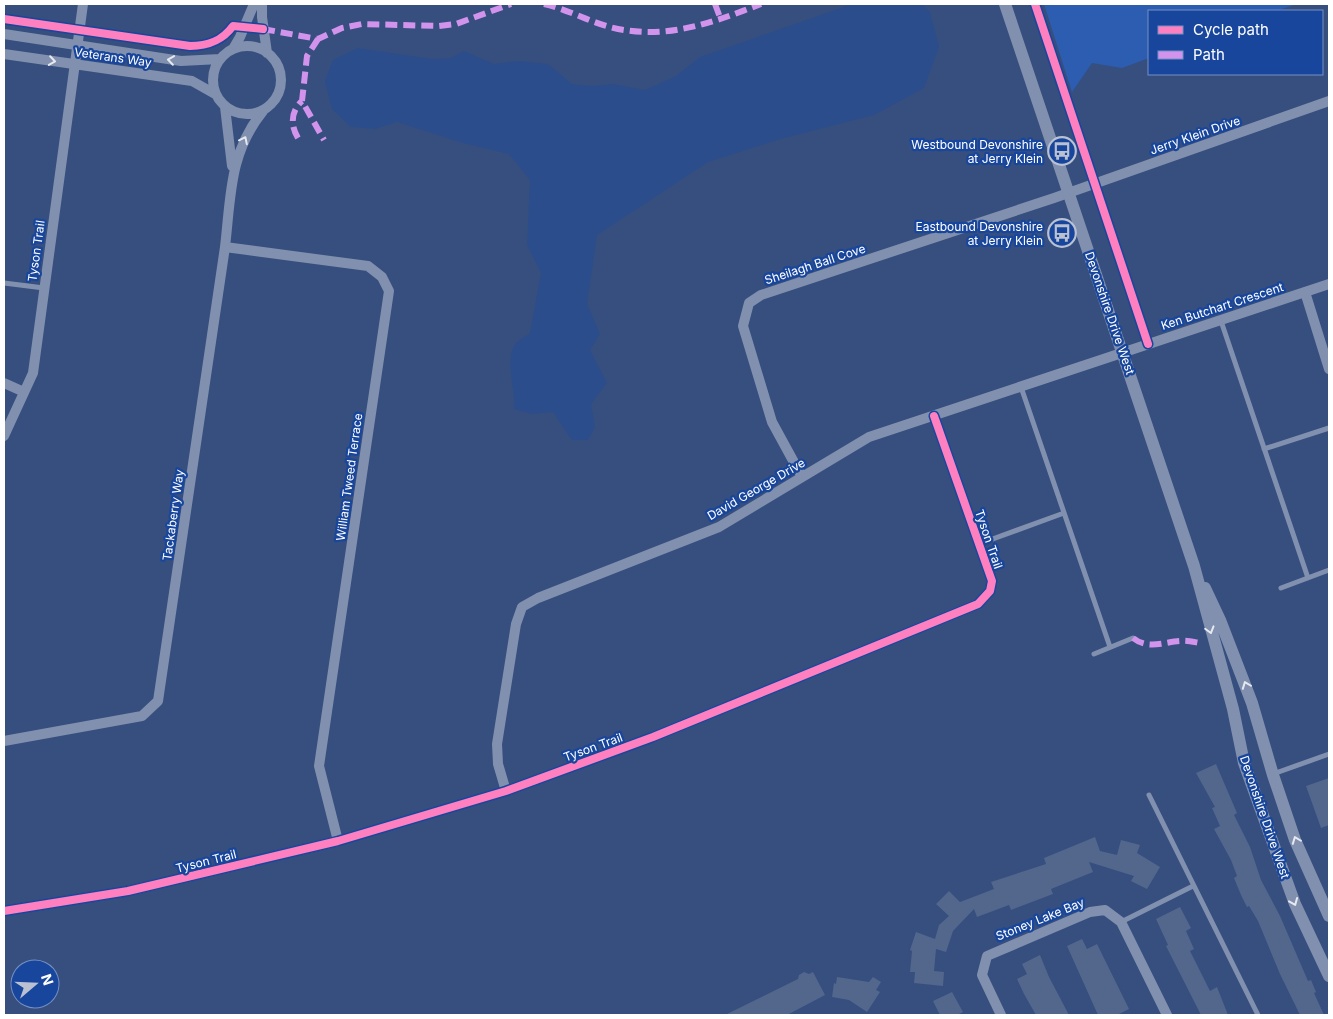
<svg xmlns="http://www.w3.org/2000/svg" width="1333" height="1019" viewBox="0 0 1333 1019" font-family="Inter,sans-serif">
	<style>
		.green { fill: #2c5db1 }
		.water { fill: #2c4d8c }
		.building { fill: #53678c }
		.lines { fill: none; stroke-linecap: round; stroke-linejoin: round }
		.service { stroke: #8190af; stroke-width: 5 }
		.minor { stroke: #8190af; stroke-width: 10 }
		.tertiary { stroke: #8190af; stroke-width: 12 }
		.quiet { stroke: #d193ec; stroke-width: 6; stroke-dasharray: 12 6; stroke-linecap: butt }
		.cycleway-casing { stroke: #18469c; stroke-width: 11 }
		.cycleway { stroke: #ff80c0; stroke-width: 8 }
		.oneway { stroke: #e6e9ef }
		.labels { text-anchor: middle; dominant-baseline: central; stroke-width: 4.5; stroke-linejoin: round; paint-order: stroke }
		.street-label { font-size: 12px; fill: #fff; stroke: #18469c }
		.poi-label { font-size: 12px; fill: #fff; stroke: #18469c; text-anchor: end }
	</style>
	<rect width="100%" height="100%" fill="#364f7e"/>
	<path class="green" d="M1044 4H1297L1276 11H1149V58L1122 68 1092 63 1072 92Z"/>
	<path class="water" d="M852 4H922L930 12 939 47 924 88 874 115 784 138 708 162 597 235 587 304 600 334 590 350 607 383 591 404 595 427 588 440H572L553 412 532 414 514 409C516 389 503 357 517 342 520 339 526 336 530 333L541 273 527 245 530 180 509 154 463 143 397 122 375 129 351 127 332 109 325 81 333 60 358 48 432 59 451 58 464 51 494 64 518 61 548 64 572 84 593 86 613 84 645 90 676 76 700 57Z"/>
	<path class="building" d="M1216 764 1237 813 1234 815 1250 847 1261 880 1280 916 1308 981 1311 980 1316 992 1314 993 1324 1015H1300L1280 974 1258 921 1249 906 1247 907 1241 895 1234 878 1237 876 1231 860 1214 829 1220 826 1212 808 1215 807 1196 773Z
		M1329 778V825L1321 828 1306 786Z
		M1095 837 1100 851 1117 855 1121 840 1140 845 1137 853 1160 867 1147 889 1131 881 1134 876 1089 862 1093 872 1051 889 1053 894 1011 910 1009 905 977 917 974 909 953 931 946 952 936 949 934 971 944 972 943 986 914 983 915 972H910L912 951 910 950 916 932 935 939 939 925 949 916 936 904 949 891 960 902 994 889 991 882 1046 864 1044 858Z
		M1180 907 1191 928 1186 931 1194 949 1190 951 1210 991 1217 987 1228 1015H1201L1166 946 1168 945 1156 919Z
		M1082 939 1087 949 1097 944 1129 1009 1117 1015H1098L1067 946Z
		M1040 955 1049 977 1069 1015H1036L1024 994 1017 979 1027 974 1022 964Z
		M804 972 809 974 813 972 825 995 787 1015H725L798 979 799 975Z
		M837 977 869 982 873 977 881 982 876 990 880 992 867 1012 849 1000 832 997 834 983 836 984Z
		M952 992 963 1012 957 1015H940L933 1001Z"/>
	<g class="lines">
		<path class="service" d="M4 283 44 288
			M1221 321 1308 578
			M1021 387 1110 647
			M1264 449 1329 428
			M979 544 1064 513
			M1281 588 1329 570
			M1094 654 1133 638
			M1273 774 1329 754
			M1149 795 1258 1015
			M1121 922 1193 886"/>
		<path class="minor" d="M262 4V17L267 53
			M4 34 181 61 220 59
			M213 80a34 34 0 1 1 68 0a34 34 0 1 1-68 0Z
			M233 49 240 37 254 4
			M4 54 192 81 215 94
			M225 107 232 166
			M225 247 368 266 382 277 389 291 319 766 338 841
			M1305 292 1329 369
			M4 383 24 392
			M4 436 33 373 83 4
			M802 477 772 422 743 326 749 303 761 295 1054 198 1329 101
			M4 741 142 716 158 701 225 247C231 196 229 153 263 111
			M506 791 498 764 497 744 516 624 522 607 538 598 719 527 869 437 1329 284
			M4 911 128 891 338 841 506 791 653 737 978 604 990 591 992 581 934 416
			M1001 1015 982 975 987 956 1090 912 1105 910 1121 922 1167 1015"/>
		<path class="tertiary" d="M1005 4 1194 566 1233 709 1244 763 1295 904 1329 976
			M1205 588 1220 620 1252 703 1273 775 1295 840 1329 916"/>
		<path class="quiet" d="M544 4C571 10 596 26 624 30 672 38 717 21 761 4
			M715 4 721 20
			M263 29 318 39 342 28 362 24 439 26 456 24 511 4
			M318 39 307 56 302 101 324 140
			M298 138C290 125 291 111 302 101
			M1133 638C1148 650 1164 642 1180 641 1186 640 1194 642 1200 643"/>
		<defs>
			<path id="cycleway" d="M1035 4 1148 344
				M4 19 190 46C208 46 222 41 233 26L263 29
				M4 911 128 891 338 841 506 791 653 737 978 604 990 591 992 581 934 416"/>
		</defs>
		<use href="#cycleway" class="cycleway-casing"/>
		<use href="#cycleway" class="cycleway"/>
	</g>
	<defs><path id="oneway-chevron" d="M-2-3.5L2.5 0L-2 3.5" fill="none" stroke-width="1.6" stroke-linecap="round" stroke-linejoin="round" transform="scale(1.25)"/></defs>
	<g class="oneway">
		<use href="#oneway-chevron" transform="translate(171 60) rotate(-172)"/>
		<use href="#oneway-chevron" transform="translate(52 61) rotate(8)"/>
		<use href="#oneway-chevron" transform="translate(244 140) rotate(-64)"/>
		<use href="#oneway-chevron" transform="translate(1210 630) rotate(74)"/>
		<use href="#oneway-chevron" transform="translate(1246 685) rotate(-111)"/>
		<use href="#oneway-chevron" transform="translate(1296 840) rotate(-111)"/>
		<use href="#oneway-chevron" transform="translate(1294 902) rotate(68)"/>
	</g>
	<defs>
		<symbol id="bus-ring" viewBox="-11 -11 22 22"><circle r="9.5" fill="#18469c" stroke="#b9c1d2" stroke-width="1.5"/><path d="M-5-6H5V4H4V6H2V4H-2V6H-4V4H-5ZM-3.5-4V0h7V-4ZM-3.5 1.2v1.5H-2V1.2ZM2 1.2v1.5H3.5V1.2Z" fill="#b9c1d2"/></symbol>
	</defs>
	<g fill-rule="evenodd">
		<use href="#bus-ring" x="1046" y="135" width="32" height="32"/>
		<use href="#bus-ring" x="1046" y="217" width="32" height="32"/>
	</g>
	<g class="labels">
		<g class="street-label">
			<text transform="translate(113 57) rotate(8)">Veterans Way</text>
			<text transform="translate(1195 135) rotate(-19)">Jerry Klein Drive</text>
			<text transform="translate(36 251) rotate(-82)">Tyson Trail</text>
			<text transform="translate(815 264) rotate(-18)">Sheilagh Ball Cove</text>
			<text transform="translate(1222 306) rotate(-18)">Ken Butchart Crescent</text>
			<text transform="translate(1110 313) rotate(71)">Devonshire Drive West</text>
			<text transform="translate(349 477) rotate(-82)">William Tweed Terrace</text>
			<text transform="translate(756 489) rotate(-30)">David George Drive</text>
			<text transform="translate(173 515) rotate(-82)">Tackaberry Way</text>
			<text transform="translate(989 539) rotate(71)">Tyson Trail</text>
			<text transform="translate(593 747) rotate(-20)">Tyson Trail</text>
			<text transform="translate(1265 817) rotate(71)">Devonshire Drive West</text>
			<text transform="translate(206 861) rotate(-14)">Tyson Trail</text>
			<text transform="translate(1040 919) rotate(-22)">Stoney Lake Bay</text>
		</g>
		<g class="poi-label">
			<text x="1043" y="144">Westbound Devonshire<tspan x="1043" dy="14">at Jerry Klein</tspan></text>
			<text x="1043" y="226">Eastbound Devonshire<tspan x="1043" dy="14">at Jerry Klein</tspan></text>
		</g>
	</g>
	<rect width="1333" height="1019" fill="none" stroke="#ffffff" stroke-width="10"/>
	<rect x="1148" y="10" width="175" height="65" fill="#18469c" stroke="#7490c4"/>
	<rect x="1158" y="26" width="25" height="8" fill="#ff80c0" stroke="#7490c4"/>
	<text x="1193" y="35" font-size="15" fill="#ffffff">Cycle path</text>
	<rect x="1158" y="51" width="25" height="8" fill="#d193ec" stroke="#7490c4"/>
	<text x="1193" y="60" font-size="15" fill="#ffffff">Path</text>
	<g transform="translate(35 984) rotate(71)"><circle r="24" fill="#18469c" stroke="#7490c4"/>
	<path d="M0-4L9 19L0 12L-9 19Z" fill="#b9c1d2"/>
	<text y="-8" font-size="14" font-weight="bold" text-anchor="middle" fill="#ffffff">N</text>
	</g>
</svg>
